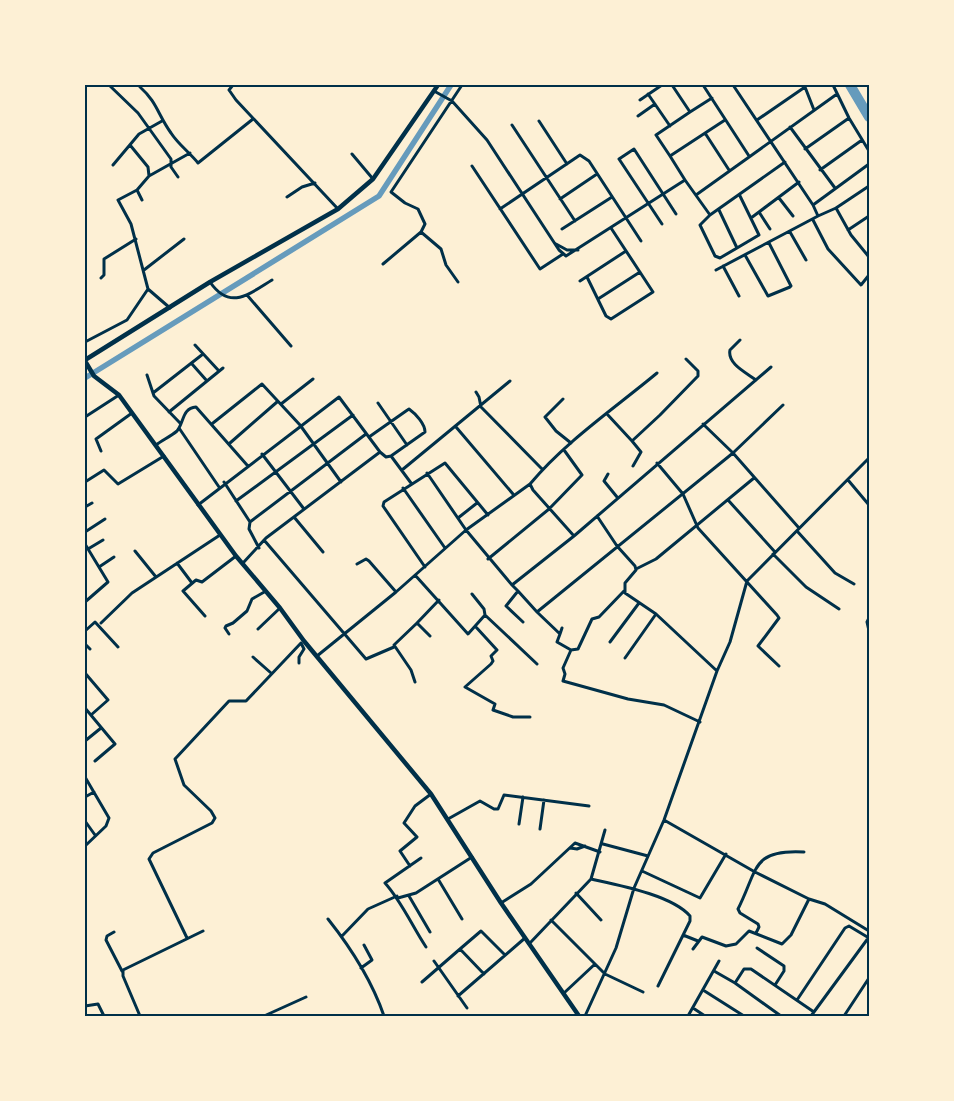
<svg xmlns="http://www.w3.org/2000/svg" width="954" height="1101" viewBox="0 0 954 1101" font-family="Raleway,sans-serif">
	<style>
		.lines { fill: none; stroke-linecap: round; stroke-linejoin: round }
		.canal { stroke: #669bbc; stroke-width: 5.5 }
		.river { stroke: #669bbc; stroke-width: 10 }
		.minor { stroke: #003049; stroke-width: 3 }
		.tertiary { stroke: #003049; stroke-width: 4.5 }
		.neatline { fill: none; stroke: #003049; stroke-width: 2 }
	</style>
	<rect width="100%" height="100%" fill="#fdf0d5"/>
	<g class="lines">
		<path class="canal" d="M85 378 379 196 451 85"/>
		<path class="river" d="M850 85 869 117"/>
		<path class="minor" d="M109 85 138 113 171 159V167L178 177
			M233 85 229 90 236 100 338 209
			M703 85 749 156
			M733 85 813 205 869 164
			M833 85 849 118 869 151
			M140 87C157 102 158 115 171 133 178 144 190 153 198 163L253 119
			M805 87 814 110
			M434 91 452 101 487 140 559 250 566 256 685 180 710 215 700 225 715 256 720 258 759 235 740 196
			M648 94 670 126
			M640 100 662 85
			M690 112 712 98
			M638 116 655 104
			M757 120 805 87
			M539 121 567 164
			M512 125 575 221
			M790 127 835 188
			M705 133 729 170
			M130 145 148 167 149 176
			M805 149 849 118
			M352 154 373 179
			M670 156 656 135 690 112 672 85
			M113 165 139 134 162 121
			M472 166 540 269 563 254
			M820 170 862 140
			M685 180 670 156 725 120
			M696 195 837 94
			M287 197 302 187 315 183
			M779 198 793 216
			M560 199 597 174
			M142 200 137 190 149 176 190 153
			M836 208 869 186
			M500 209 580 155 589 161 641 241
			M719 210 737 248
			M759 212 770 229
			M710 215 785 162
			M818 216 836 208 851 235 869 257
			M751 218 799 182
			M813 220 828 249 861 285 869 275
			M662 224 619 159 634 149 676 214
			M562 229 612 197
			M848 230 869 216
			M421 232 425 224 418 209 405 203 391 192 462 85
			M790 232 806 260
			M556 244 567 250H578
			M745 255 768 296 790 287 791 286 769 243
			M383 264 421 232 441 249 446 265 458 282
			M723 266 739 296
			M144 270 184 239
			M716 270 818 216 813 205
			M587 277 606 316 611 319 653 292 611 228
			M101 278 104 275V259L136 239
			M580 281 626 251
			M210 282C230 311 249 294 272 280
			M148 289 170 308
			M247 295 291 346
			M598 299 640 272
			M740 340 730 350C727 364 747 373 756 380
			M85 342 127 320 148 289 131 224 118 200 137 190
			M195 345 219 371
			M192 364 207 381
			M147 375 154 396 180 423
			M476 392 479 397 481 407 542 469
			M153 393 203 354
			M563 399 545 417 556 431 571 443
			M378 403 407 445
			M281 404 313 379
			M169 412 223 368
			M607 414 632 441 660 415 698 376V371L686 359
			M85 417 119 395
			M213 423 262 384 300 425 341 482
			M703 424 733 453 799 528
			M456 427 513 494
			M179 428 219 487
			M369 437 406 411 409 409C416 414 425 424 425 432L391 456
			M632 441 641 452 633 466
			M230 443 277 402
			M156 445C163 440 171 436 177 431 184 423 182 408 196 407L247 465
			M101 451 96 439 132 413
			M262 454 304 509
			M657 463 683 494 698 528 777 615 779 618 758 646 779 666
			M402 470 510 381
			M427 473 466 530 512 585 574 536 771 367
			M608 474 604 481 617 497
			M848 480 869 505
			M85 482 104 470 118 484 164 456
			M224 482 250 522
			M530 484C566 441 615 408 657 373
			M403 488 445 548
			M728 500 775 552
			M236 501 353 415
			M198 505 339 397 380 452 386 457 391 456 411 483
			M85 507 92 503
			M597 516 617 546 635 566 636 570 625 583V593L656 614 717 671
			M294 517 323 552
			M458 518 477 503
			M797 531 835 573 854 584
			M85 532 105 519
			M264 540 366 659 394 647
			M85 544 108 582 85 602
			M259 548 249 529 250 522 366 434
			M88 549 103 540
			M135 551 156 577
			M773 554 806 587 839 609
			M488 559 549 509 582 475 564 450
			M177 563 192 583
			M243 563 266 538 380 452
			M357 564 366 559 369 561 396 592
			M99 567 114 557
			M425 567 383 506 384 502 445 463 488 515
			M636 569 656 559 754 478
			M415 575 468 634 485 615 537 664
			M512 585 518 591 506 606 523 622
			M518 591 537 612
			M472 594 484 609 485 615
			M205 616 183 591 196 580 202 582 236 556
			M869 618 867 622 869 631
			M101 623 132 593 220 535
			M475 626 497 650 491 656 493 661 491 664 465 687 495 704 493 710 513 717H530
			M258 629 280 608
			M85 631 95 622 118 647
			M229 634 225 628 226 626 233 623 247 611 252 599 266 591
			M560 634 562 628
			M430 636 417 623 439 600
			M610 642 639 603
			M85 644 90 649
			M571 650 578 649 592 619 599 617 624 591
			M317 656 396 592 466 530 530 484 533 490 574 536
			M253 657 271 673
			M625 658 656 614
			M299 663V657L304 649 301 643
			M85 673 108 700 91 715
			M415 682 411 670 394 645 417 623
			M85 708 115 744 95 761
			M700 722 664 705 628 699 563 681 565 674 563 668 571 650 557 642 560 634 537 612 733 453 783 405
			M85 741 101 728
			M85 777 109 818 106 826 85 846
			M85 797 94 792
			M448 819 480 801 494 809H498L504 795 589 806
			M664 820 755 872 809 899 825 904 869 931
			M85 821 95 835
			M519 824 523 797
			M540 829 544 800
			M603 844 648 856
			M570 848 577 849 585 846
			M421 858 385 883C402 902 412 926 426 947
			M410 866 400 851 417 837 404 823 415 806 431 794
			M642 871 700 898 726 854
			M438 879 462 919
			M591 879C618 885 672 895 690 916V921L658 986
			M576 893 601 920
			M409 896 430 932
			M398 898 416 893 472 857
			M501 903 531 884 575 843 600 852
			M328 919C351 948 372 981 384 1016
			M551 920 605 974 643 992
			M114 932 107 936 106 940 122 971
			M756 933 759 927 758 924 740 913 738 909C758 870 751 849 804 852
			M683 935 698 941
			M342 936 368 909 397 896
			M187 938 149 859 153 853 212 823 215 818 211 811 184 785 175 759 229 701H246L301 643
			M529 944 591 879 605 830
			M757 948 784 966V971L775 985
			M460 949 481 931 505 955
			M693 949 702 937 726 946 736 944 749 931 782 944 791 935 809 899
			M434 961 467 1008
			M361 968 372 960 364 945
			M714 971 735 983
			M422 982 460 949 484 974
			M703 990 744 1016
			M564 993 595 964
			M458 996 525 938
			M797 1000 845 928 849 926 869 938
			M85 1006 98 1004 104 1016
			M693 1008 705 1016
			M140 1016 123 976V970L203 931
			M264 1016 306 997
			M585 1016 616 948 634 888 664 820 717 671 730 642 747 581 869 458
			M688 1016 719 961
			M781 1016 735 983 744 969H751L814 1012
			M811 1016 869 937
			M844 1016 869 978"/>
		<path class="tertiary" d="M85 360 210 282 338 209 373 179 438 85
			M85 361 94 376 119 395 236 556 280 608 304 641 431 794 501 903 579 1016"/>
	</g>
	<rect width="954" height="1101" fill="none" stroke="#fdf0d5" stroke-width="172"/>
	<rect x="86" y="86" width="782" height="929" class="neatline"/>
</svg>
